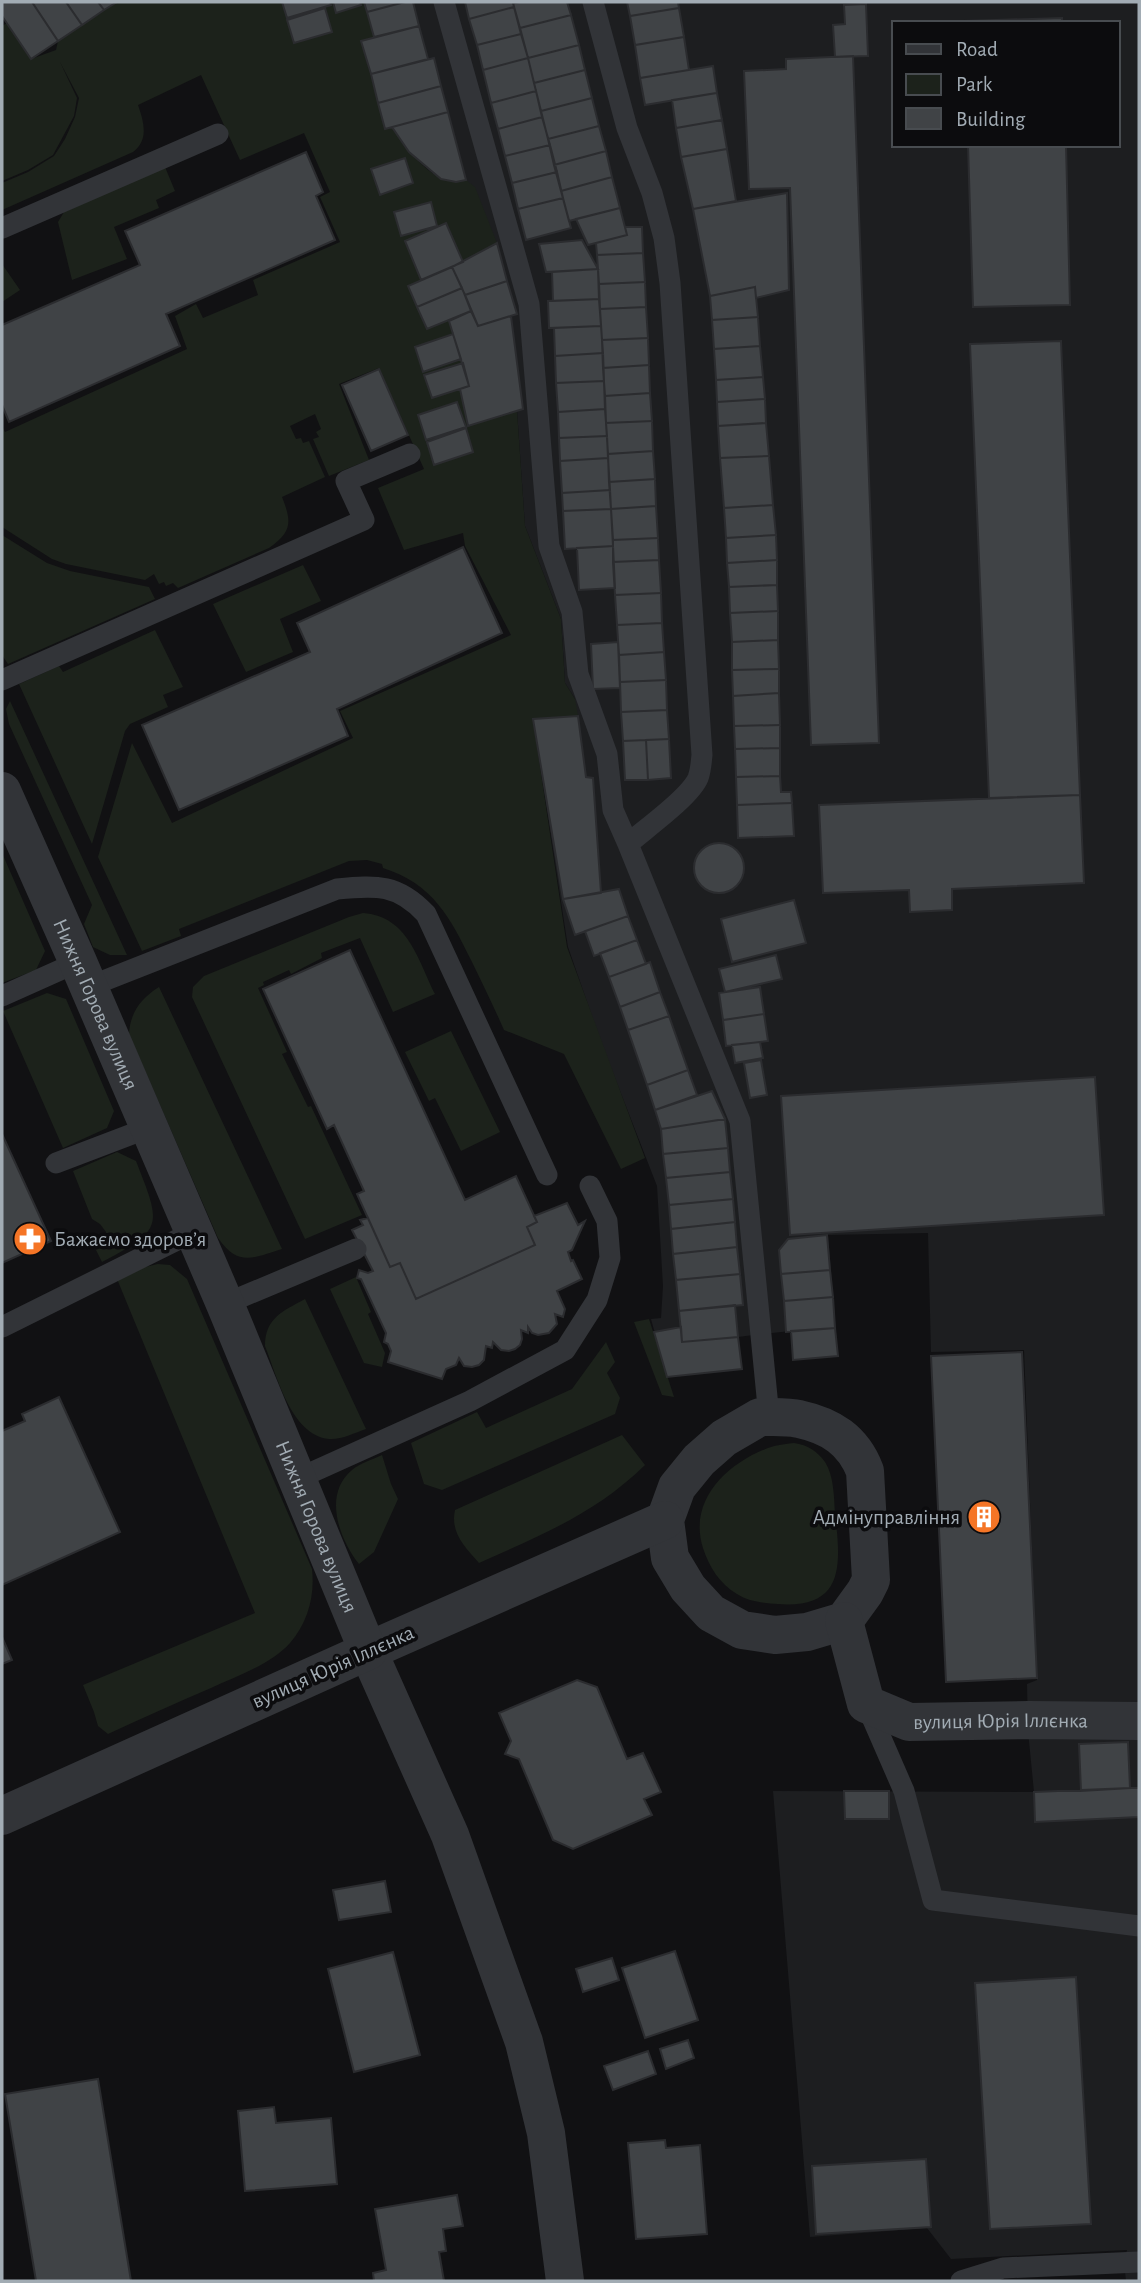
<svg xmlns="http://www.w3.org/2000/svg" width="1141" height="2283" viewBox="0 0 1141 2283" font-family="'Alegreya Sans',sans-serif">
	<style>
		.built { fill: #1d1e20; fill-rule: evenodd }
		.green { fill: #1c221b }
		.building { fill: #404346; stroke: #2b2c2f; stroke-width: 2 }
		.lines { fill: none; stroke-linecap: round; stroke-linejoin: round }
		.service { stroke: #323438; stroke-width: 21 }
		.minor { stroke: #323438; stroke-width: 38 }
		.tertiary { stroke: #323438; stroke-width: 38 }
		.labels { text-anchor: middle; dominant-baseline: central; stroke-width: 7; stroke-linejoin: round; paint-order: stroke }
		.street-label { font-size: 21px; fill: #a2acb4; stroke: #0c0c0e }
		.poi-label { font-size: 21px; fill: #a2acb4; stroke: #0c0c0e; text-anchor: start }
	</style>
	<rect width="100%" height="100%" fill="#111113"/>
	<path class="built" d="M364 2H1139V2281H1126L1124 2262 1127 2250 951 2259 927 2228 810 2237 773 1791 1034 1792 1028 1731 1027 1684 1037 1680 1024 1350 931 1352 928 1233 828 1235 838 1356 793 1360 791 1331 761 1334 738 1337 742 1369 667 1377 651 1319 661 1318 663 1286 657 1186 601 1042 568 947 533 719 575 699 565 683 561 619 525 526 517 411 468 426 460 389 468 386 449 321 452 267 463 262 456 182 441 179 385 129 361 41 374 37ZM894 23H1118V145H894Z"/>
	<path class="green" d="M117 2H364L374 37 361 41 385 128 392 127C409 151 433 188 466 180L475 187 497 243 453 267 471 311 449 321 469 386 460 389 517 411 525 526 561 619 565 683 575 699 578 716 533 720 567 947 645 1158 621 1169 564 1054 504 1030C494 1007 483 985 472 962 450 917 433 884 383 868L382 864 367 860 349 861 179 929 181 936 142 951 98 857 132 743 172 823 353 738 340 711 511 635 465 546 463 533 404 550 378 488 424 469 379 368 339 384 369 460 329 476 313 439 319 437 316 432 321 429 315 414 290 426 296 439 301 438 303 443 309 441 325 477 282 497C292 522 292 532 269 548L178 588 173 583 166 586 164 582 159 584 154 574 145 580 66 564 52 559 2 527V426L5 432 187 349 175 316 196 304 203 318 258 295 253 280 340 242 320 197 330 192 304 133 240 160 201 75 138 105C144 122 149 140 133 152L2 210V183L28 172 54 156 65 139 75 117 79 98 60 62 77 98 74 116 53 155 28 170 2 181V26L7 23 31 59 56 50 58 41Z
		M165 167 175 191 156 200 159 208 114 227 127 259 72 280 58 222 64 212Z
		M2 264 20 290 2 302Z
		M2 535 47 563 70 571 149 587 155 599 8 664 2 655Z
		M303 565 321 601 280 619 293 652 246 672 213 604Z
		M155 630 183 687 163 695 168 707 130 724 125 731 92 844 19 684 59 666 63 672Z
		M10 701 127 955H110L93 947 84 924 92 905 9 724 6 709Z
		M2 853 45 951 36 970 2 983Z
		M363 913C408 916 418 960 435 994L393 1012 360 938 321 953 322 958 291 974 289 970 263 982 264 985 258 988 287 1052 282 1054 308 1107 311 1106 362 1215 305 1239 192 997 193 987 204 976 349 917Z
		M159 987 282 1249C253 1258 238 1267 218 1238L129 1034C130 1013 141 998 159 987Z
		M47 993 66 999 114 1111 107 1128 63 1148 3 1011Z
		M451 1031 500 1132 461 1151 435 1098 429 1101 405 1052Z
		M117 1152 136 1161C161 1225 165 1229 102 1262L93 1244 105 1239 106 1232 100 1224 92 1219 73 1171Z
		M158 1264 170 1265 187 1279 312 1569C315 1596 308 1622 290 1643 270 1665 237 1676 211 1688 176 1703 142 1718 108 1734L98 1726 94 1712 83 1685 255 1613 117 1279 141 1268Z
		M356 1277 371 1312 368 1314 385 1353 382 1367 364 1363 330 1289Z
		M305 1299 366 1429C354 1433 341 1440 329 1439 291 1435 277 1376 265 1346 265 1318 283 1311 305 1299Z
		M649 1319 674 1397 662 1395 634 1322Z
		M606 1342 615 1362 607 1373 620 1398 615 1414 442 1490 424 1484 411 1443 477 1412 486 1428 572 1389Z
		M622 1435 645 1465C595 1514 541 1535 479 1563 465 1547 450 1533 455 1510Z
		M794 1443C808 1445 817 1451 825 1462 834 1476 834 1497 835 1514 841 1564 845 1609 778 1604 765 1603 749 1602 737 1594 720 1584 709 1567 703 1548 688 1501 726 1464 768 1448 776 1445 786 1444 794 1443Z
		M382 1455 391 1484 398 1499 374 1552 359 1564C340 1540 322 1495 352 1470 360 1463 372 1460 382 1455Z"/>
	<path class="building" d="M2 2H32L58 41 31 59 2 16Z
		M32 2H66L82 25 58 41Z
		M66 2H98L104 10 82 25Z
		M98 2H117L104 10Z
		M282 2H330L331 5 287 18Z
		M333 2H360L361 5 336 13Z
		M364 2H405L367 12Z
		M405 2H413L419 26 374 37 367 12Z
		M465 2H513L514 7 469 19Z
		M519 2H567L571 15 520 28 513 3Z
		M627 2H678L679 8 630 16Z
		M866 4 868 56 835 57 833 25 845 24 844 5Z
		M514 7 521 34 477 45 469 19Z
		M325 8 332 32 294 43 287 20Z
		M679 8 684 37 635 45 630 16Z
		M571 15 579 45 528 58 520 28Z
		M1062 18V23H965V21Z
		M419 26 428 59 371 74 361 41Z
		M521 34 528 58 483 70 477 45Z
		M684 37 689 70 640 78 635 45Z
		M579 45 585 70 534 83 528 58Z
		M853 56 879 743 811 745 790 188 749 189 744 71 786 69V59Z
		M434 58 441 86 378 103 371 74Z
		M528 58 536 91 491 103 483 70Z
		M713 66 717 93 645 105 640 78Z
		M585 70 592 98 541 111 534 83Z
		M441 86 448 112 385 129 378 103Z
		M536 91 542 117 498 129 491 103Z
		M717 93 722 120 676 128 672 100Z
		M592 98 599 126 548 139 541 111Z
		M448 112 466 180 456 182 441 179 409 152 392 127Z
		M542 117 550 145 505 156 498 129Z
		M722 120 727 149 681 157 676 128Z
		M599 126 606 151 554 165 548 139Z
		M550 145 557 172 512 183 505 156Z
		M968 145H1066L1070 305 973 307Z
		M727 149 736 201 693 209 681 157Z
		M606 151 612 177 561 191 554 165Z
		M306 152 323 192 316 196 335 240 166 314 180 346 9 422 2 405V325L140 265 125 231Z
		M405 158 413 183 380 195 371 169Z
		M557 172 563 198 518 209 512 183Z
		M612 177 620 208 569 221 561 191Z
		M787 193 789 290 756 298 755 287 710 296 693 209Z
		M563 198 571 228 526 240 518 209Z
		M431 202 437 226 401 236 394 212Z
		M620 208 627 235 588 245 576 219Z
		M446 223 463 262 421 280 405 241Z
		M625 227H642L643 253 597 255 596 243 627 235Z
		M582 240 598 269 546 272 539 244Z
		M497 243 507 281 465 295 452 267Z
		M643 253 645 282 599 284 597 255Z
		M452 267 462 288 417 307 408 286Z
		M598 269 599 299 553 301 552 272Z
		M507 281 517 314 478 326 465 295Z
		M645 282 646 307 600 309 599 284Z
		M755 287 758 317 712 320 710 296Z
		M462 288 471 311 427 329 417 307Z
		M599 299 601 326 549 328 548 301Z
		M646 307 648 338 602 340 600 309Z
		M471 311 478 326 511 316 523 409 468 426 460 389 469 386 449 321Z
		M758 317 760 346 714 349 712 320Z
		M601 326 603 353 555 356 554 328Z
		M453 334 461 359 423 372 415 347Z
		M648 338 649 365 603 368 602 340Z
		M1061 341 1080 795 989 798 970 344Z
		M760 346 763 377 716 380 714 349Z
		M603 353 604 381 556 383 555 356Z
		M463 363 469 386 432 398 424 375Z
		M649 365 650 393 605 396 603 368Z
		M379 369 408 435 371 451 342 385Z
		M763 377 765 399 717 402 716 380Z
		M604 381 605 409 558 412 556 383Z
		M650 393 652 421 606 423 605 396Z
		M765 399 766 423 718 426 717 402Z
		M457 402 466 427 426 440 418 415Z
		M605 409 607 436 559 438 558 412Z
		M652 421 653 451 608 454 606 423Z
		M766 423 769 456 720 458 718 426Z
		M466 428 473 452 434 465 427 442Z
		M607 436 608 458 560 461 559 438Z
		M653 451 655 479 609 482 608 454Z
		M769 456 773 505 724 508 720 458Z
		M608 458 610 490 562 493 560 461Z
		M655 479 656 506 611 509 609 482Z
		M610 490 611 509 563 511 562 493Z
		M773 505 776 535 726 538 724 508Z
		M656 506 658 538 613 540 611 509Z
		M611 509 613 546 565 549 563 511Z
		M776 535 777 560 727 563 726 538Z
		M658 538 659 560 613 562V540Z
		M613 546 615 588 579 590 577 548Z
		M463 547 502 633 337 709 348 736 179 810 142 725 310 652 297 623Z
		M659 560 661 593 615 595 613 562Z
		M777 560V585L729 587 727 563Z
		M777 585 778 611 730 613 729 587Z
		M661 593 662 623 617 625 615 595Z
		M778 611V640L732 642 730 613Z
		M662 623 664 652 619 655 617 625Z
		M778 640 779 669 732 670V642Z
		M618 642 620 688 593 689 591 644Z
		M664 652 666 680 620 682 619 655Z
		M779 669V693L733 696 732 670Z
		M666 680 667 710 621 712 620 682Z
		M779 693 780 725 734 726 733 696Z
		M667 710 669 739 623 741 621 712Z
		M578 716 586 777 593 778 601 893 563 899 533 719Z
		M780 725V748L735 749 734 726Z
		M669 739 671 778 648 780 646 740Z
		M646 740 648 780H625L623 741Z
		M780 748V776L736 777 735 749Z
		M780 776 781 792H791L792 803 737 805 736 777Z
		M1080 795 1084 883 952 889V910L910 912 909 890 823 893 819 805Z
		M792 803 794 836 738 838 737 805Z
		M694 868a25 25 0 1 1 50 0a25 25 0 1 1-50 0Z
		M619 889 628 916 575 935 563 899Z
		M794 900 806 943 732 962 721 919Z
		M628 916 637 940 594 956 585 931Z
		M637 940 646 964 609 977 600 953Z
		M350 950 465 1200 516 1176 537 1222 527 1227 535 1245 416 1299 400 1263 390 1267 357 1194 364 1191 334 1125 327 1129 263 989Z
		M776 955 782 979 725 992 719 969Z
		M650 962 660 992 620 1007 609 977Z
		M760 987 764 1014 723 1020 719 993Z
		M660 992 669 1016 628 1030 620 1007Z
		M764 1014 768 1041 726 1046 723 1020Z
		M669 1016 688 1070 647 1085 628 1030Z
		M760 1042 763 1058 735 1063 732 1045Z
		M761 1060 767 1095 750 1098 744 1063Z
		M688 1070 697 1095 655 1110 647 1085Z
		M1095 1077 1104 1215 790 1235 781 1096Z
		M712 1091 725 1119 661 1129 655 1110Z
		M725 1119 728 1148 663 1154 661 1129Z
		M2 1134 51 1241 2 1263Z
		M728 1148 730 1172 666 1178 663 1154Z
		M730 1172 733 1199 669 1205 666 1178Z
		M733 1199 735 1222 671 1229 669 1205Z
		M567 1203 578 1225 585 1221 572 1250 568 1252 571 1261 573 1260 582 1279 557 1291 565 1309 563 1317 555 1314 557 1324 549 1333 538 1335 532 1333 528 1327V1333L521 1330 522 1339 520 1345 515 1349 509 1351 501 1350 493 1342 492 1348 486 1346 484 1360 479 1365 472 1367 464 1366 459 1358 456 1365 446 1369 442 1379 388 1362 391 1351 388 1344 384 1342 386 1333 361 1279 357 1278 359 1270 368 1273 373 1271 352 1230 363 1225 360 1220 368 1218 390 1267 400 1263 416 1299 535 1245 527 1227 537 1222 534 1216Z
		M735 1222 737 1247 673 1254 671 1229Z
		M827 1235 830 1270 781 1274 779 1250 788 1239Z
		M737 1247 740 1274 676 1280 673 1254Z
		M830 1270 833 1297 784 1301 781 1274Z
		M740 1274 743 1305 679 1311 676 1280Z
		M833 1297 835 1328 786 1332 784 1301Z
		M735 1305 738 1337 682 1342 679 1311Z
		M681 1327 682 1342 738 1337 742 1369 667 1377 654 1332Z
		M835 1328 838 1356 793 1360 791 1331Z
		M1022 1352 1037 1678 946 1682 931 1356Z
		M59 1397 120 1532 2 1585V1431L25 1421 22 1414Z
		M2 1637 12 1660 2 1664Z
		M577 1680 597 1687 627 1759 643 1753 661 1792 644 1799 652 1815 573 1849 553 1840 519 1759 505 1754 511 1741 499 1713Z
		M1128 1742 1130 1788 1081 1791 1079 1744Z
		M1130 1788H1139V1817L1035 1822 1034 1792Z
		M844 1791H889V1819H845Z
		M385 1881 391 1912 339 1920 333 1890Z
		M675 1951 698 2020 645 2038 622 1968Z
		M393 1952 420 2055 354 2072 328 1969Z
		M612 1958 619 1980 583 1992 576 1969Z
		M1076 1977 1091 2224 990 2229 975 1983Z
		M688 2040 694 2058 666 2069 660 2049Z
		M648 2051 656 2074 613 2090 604 2066Z
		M98 2079 131 2281H36L5 2094Z
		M274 2107 276 2123 331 2118 337 2184 245 2191 238 2111Z
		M665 2140 666 2148 700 2145 707 2234 636 2239 628 2143Z
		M926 2159 931 2227 816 2234 812 2166Z
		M457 2195 463 2226 443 2229 446 2251 439 2252 444 2281H374L373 2273 386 2270 375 2209Z"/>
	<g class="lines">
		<path class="service" d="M444 2 529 304 549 546 572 612 578 674 607 754 613 810 628 844
			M593 2 627 128 652 193 664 238 670 283 702 755C701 763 701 770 698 778 690 797 645 829 628 844L740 1121 769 1417
			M2 228 218 134
			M2 680 364 520 346 481 410 454
			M88 987 337 889C377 885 398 884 426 914L547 1175
			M2 996 78 962
			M56 1163 148 1128
			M225 1304 356 1249
			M2 1327 193 1232
			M297 1479 470 1401 565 1350 597 1300 610 1258 607 1221 590 1186
			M867 1706 904 1791 933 1900 1139 1926
			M961 2281 1003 2268 1139 2262"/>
		<g class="minor">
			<path d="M760 1417C773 1417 787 1416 799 1419 831 1426 853 1440 865 1471L871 1580 865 1592 844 1621 807 1632 775 1635 742 1630 711 1613 688 1588 670 1558 665 1520 677 1487 699 1460 724 1438Z"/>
			<path id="s1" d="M844 1621 866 1704 909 1722 1028 1720 1139 1721"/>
			<path d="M565 2281 546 2133 524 2042 450 1835 368 1651 665 1520"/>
		</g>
		<path class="tertiary" id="s2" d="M2 791 78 962 225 1304 368 1651 2 1816"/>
	</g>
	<defs>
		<symbol id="pharmacy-disc" viewBox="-11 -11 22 22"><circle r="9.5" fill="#f57526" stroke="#0c0c0e"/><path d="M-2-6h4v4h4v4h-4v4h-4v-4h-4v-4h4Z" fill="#fff"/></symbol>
		<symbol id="building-disc" viewBox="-11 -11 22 22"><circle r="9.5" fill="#f57526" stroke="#0c0c0e"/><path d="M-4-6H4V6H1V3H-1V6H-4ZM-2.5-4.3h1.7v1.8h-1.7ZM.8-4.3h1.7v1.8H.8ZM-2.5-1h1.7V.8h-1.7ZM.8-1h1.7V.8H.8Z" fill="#fff"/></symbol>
	</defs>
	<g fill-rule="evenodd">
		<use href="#pharmacy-disc" x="11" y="1220" width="38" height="38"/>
		<use href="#building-disc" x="965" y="1498" width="38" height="38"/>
	</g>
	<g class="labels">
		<g class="street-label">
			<text stroke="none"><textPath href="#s2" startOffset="233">Нижня Горова вулиця</textPath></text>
			<text stroke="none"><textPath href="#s2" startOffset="800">Нижня Горова вулиця</textPath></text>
			<text transform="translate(333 1667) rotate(-24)">вулиця Юрія Іллєнка</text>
			<text stroke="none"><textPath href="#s1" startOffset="224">вулиця Юрія Іллєнка</textPath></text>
		</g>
		<g class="poi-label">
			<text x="54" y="1239">Бажаємо здоровʼя</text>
			<text x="960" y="1517" text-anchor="end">Адмінуправління</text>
		</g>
	</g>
	<rect width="1141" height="2283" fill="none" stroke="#a2acb4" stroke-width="7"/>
	<rect x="892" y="21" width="228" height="126" fill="#0c0c0e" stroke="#484c50" stroke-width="2"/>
	<rect x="906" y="44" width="35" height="10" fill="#323438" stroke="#484c50" stroke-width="2"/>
	<text x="956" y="56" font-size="21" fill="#a2acb4">Road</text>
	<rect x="906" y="74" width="35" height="21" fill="#1c221b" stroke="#484c50" stroke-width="2"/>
	<text x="956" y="91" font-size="21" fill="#a2acb4">Park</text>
	<rect x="906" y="108" width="35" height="21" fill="#404346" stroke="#484c50" stroke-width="2"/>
	<text x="956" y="126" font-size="21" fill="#a2acb4">Building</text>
</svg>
